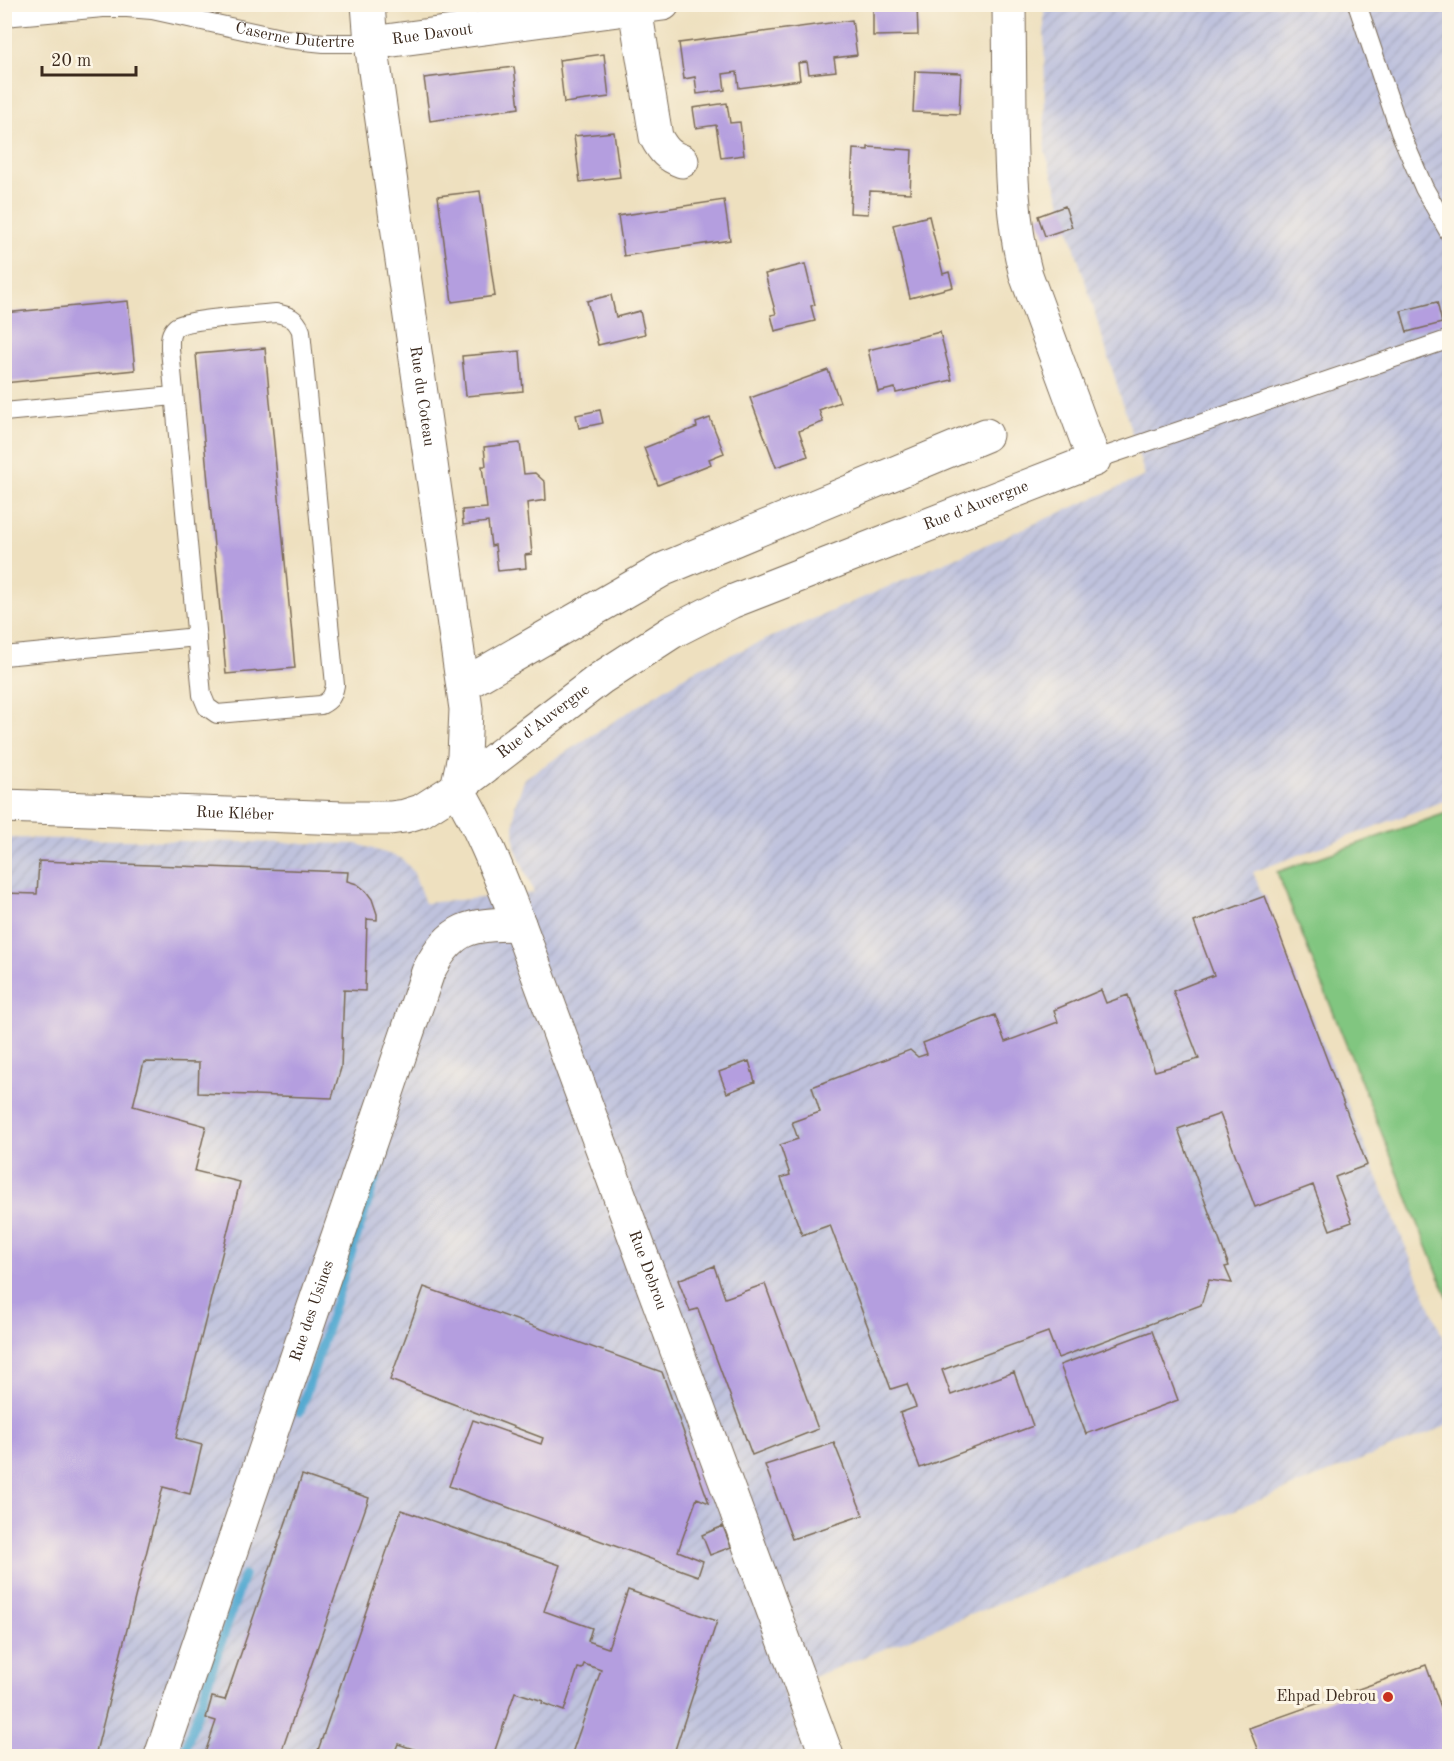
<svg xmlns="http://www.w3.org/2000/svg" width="1454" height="1761" viewBox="0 0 1454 1761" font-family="'Old Standard TT',serif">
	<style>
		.industrial { fill: url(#industrial-furrows) }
		.green { fill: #81c680; stroke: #5e784f; stroke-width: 1.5 }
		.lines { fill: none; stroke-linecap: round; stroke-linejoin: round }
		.stream { stroke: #54aad1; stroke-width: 9 }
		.building { fill: #b49edf }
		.service-casing { stroke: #7a6a56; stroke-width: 20 }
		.minor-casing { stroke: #7a6a56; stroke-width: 35 }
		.service { stroke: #fff; stroke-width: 18 }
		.minor { stroke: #fff; stroke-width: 33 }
		.poi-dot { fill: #c8321e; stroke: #fcf5e5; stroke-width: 2 }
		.labels { text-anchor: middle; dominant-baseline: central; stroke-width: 6; stroke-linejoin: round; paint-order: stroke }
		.street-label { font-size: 16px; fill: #3b2a1e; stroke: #fcf5e5 }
		.poi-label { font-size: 16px; fill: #3b2a1e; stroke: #fcf5e5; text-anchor: end }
	</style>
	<defs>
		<pattern id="industrial-furrows" width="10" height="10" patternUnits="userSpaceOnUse" patternTransform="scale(1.5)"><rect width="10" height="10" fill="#bfc2dd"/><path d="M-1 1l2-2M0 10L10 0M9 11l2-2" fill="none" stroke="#a5a7bd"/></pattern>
	</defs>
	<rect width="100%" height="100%" fill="#fcf5e5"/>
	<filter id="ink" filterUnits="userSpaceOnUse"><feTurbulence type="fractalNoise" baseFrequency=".0167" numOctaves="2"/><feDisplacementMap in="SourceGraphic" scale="12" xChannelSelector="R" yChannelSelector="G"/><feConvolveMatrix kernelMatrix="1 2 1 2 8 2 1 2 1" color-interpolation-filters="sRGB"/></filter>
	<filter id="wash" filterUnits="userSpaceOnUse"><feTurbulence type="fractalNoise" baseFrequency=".008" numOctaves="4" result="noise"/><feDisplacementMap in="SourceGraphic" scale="24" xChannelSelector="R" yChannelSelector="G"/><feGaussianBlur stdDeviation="1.35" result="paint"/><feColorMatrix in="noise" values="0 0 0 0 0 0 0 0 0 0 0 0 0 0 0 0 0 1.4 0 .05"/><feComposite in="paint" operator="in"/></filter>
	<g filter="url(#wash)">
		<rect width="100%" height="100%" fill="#eee0bf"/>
		<path class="industrial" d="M1044 5H1449V799L1253 872 1449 1353V1425L783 1689 808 1756H5V838L357 844 401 858 413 871 425 903 534 893 515 847 514 827 515 805 525 778 693 671 1145 476 1045 151Z"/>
		<path class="green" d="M1449 812H1450L1449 1301 1277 872Z"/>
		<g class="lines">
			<path class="stream" d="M300 1412 385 1149
				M183 1756 244 1575"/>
		</g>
		<g id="blocks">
			<path class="building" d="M873 4H917L918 35 873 36Z
				M852 20 857 55 834 58 836 71 809 74 807 62 798 63 800 80 739 88 737 72 723 74 725 90 697 94 695 77 684 79 679 43Z
				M604 54 609 97 564 103 559 60Z
				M514 67 519 108 430 121 424 78Z
				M915 71 961 73 959 114 913 112Z
				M727 103 730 123 740 122 744 155 721 158 716 125 696 128 693 108Z
				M614 132 620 177 580 182 574 136Z
				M868 147 912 150 910 193 870 191 868 214 850 213 853 149 868 150Z
				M480 191 495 296 452 302 438 196Z
				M724 200 730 240 624 256 618 216Z
				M1065 206 1072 227 1045 236 1038 216Z
				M929 216 943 274 949 272 953 287 910 298 893 225Z
				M805 264 815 305 811 306 815 321 775 331 771 315 776 314 765 274Z
				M611 295 616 317 640 311 645 334 598 345 587 301Z
				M128 301 135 370 4 383V313Z
				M1437 302 1442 323 1407 332 1401 311Z
				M940 332 952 380 896 393 895 388 878 392 868 350Z
				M265 348 295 668 226 674 196 354Z
				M520 351 523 391 466 396 462 356Z
				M828 370 840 402 819 410 823 422 799 431 808 456 776 467 750 398Z
				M600 410 603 423 579 428 576 415Z
				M710 418 724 453 709 459 711 464 658 485 644 448 697 427 696 423Z
				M520 443 524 474 535 473 545 482 546 500 527 503 532 554 525 555 526 568 498 571 495 545 491 546 488 522 463 525 462 510 487 508 482 466H486L484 447Z
				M39 861 348 872 347 881 357 884 366 891 372 899 377 914V920L367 919 365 991 344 990 341 1068 332 1098 198 1093 199 1063 144 1062 133 1106 206 1126 195 1171 240 1182 176 1438 202 1445 190 1494 163 1487 95 1756H4V893L37 894Z
				M1265 896 1367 1165 1335 1177 1352 1222 1330 1230 1313 1185 1255 1207 1220 1114 1178 1129 1229 1266 1225 1267 1232 1283 1209 1280 1201 1305 1058 1358 1048 1332 942 1370 951 1395 1014 1372 1033 1426 920 1468 900 1413 916 1407 907 1384 891 1389 830 1225 802 1235 781 1178 790 1175 780 1145 798 1139 792 1122 820 1112 812 1087 910 1050 918 1057 927 1054 923 1043 995 1015 1005 1042 1058 1022 1054 1010 1101 990 1106 1003 1128 995 1155 1071 1199 1059 1173 991 1214 975 1194 922Z
				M749 1061 755 1082 727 1093 719 1072Z
				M714 1266 725 1298 765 1284 818 1429 752 1455 698 1309 690 1311 678 1280Z
				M424 1287 662 1372 709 1503 697 1498 678 1551 703 1561 698 1576 449 1486 473 1420 541 1444 543 1438 390 1380Z
				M1152 1331 1178 1400 1086 1434 1060 1365Z
				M834 1443 863 1515 792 1539 765 1465Z
				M302 1475 369 1498 280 1756H204L216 1721 206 1718 212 1697 225 1700Z
				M401 1510 560 1565 544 1611 592 1628 588 1641 608 1648 628 1590 717 1621 673 1756H571L601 1670 584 1664 582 1669 578 1668 564 1711 542 1703 543 1701 515 1692 493 1756H434L398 1744 393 1756H316Z
				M723 1526 731 1547 710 1555 702 1535Z
				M1426 1665 1449 1730V1756H1260L1249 1728Z"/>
		</g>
	</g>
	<g filter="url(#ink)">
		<use href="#blocks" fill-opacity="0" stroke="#7a6a56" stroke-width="1.5"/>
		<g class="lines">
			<defs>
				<g id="service">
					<path d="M1357 4 1400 132 1424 188 1450 234"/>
					<path id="s1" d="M4 17 103 8H127L152 10 285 39 324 43H371"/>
					<path d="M276 313C289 316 296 318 301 331L335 685C333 696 331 700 321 705L217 714 207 707 202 695 170 349C170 341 169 333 176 327 187 319 258 315 276 313Z"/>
					<path d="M4 412 174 396"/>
					<path d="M1094 460 1450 339"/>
					<path d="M4 656 197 637"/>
				</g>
				<g id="minor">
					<path id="s2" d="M368 4 371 43 466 709 464 756 457 788"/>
					<path d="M635 8 656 137C663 150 668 156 682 161"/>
					<path id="s3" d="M371 43 663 4"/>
					<path d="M463 685 664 569 986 435"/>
					<path id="s4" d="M457 788C483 831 500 877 519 924L827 1756"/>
					<path id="s5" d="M4 806 344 818H390L405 816 421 811 457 788 601 678 672 632 731 602 1094 460 1026 275C1012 223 1011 169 1010 115 1010 78 1009 41 1009 4"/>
					<path id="s6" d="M161 1756 428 972C452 925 470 925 519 924"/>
				</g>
			</defs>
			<use href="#service" class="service-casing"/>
			<use href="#minor" class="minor-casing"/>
			<use href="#service" class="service"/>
			<use href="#minor" class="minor"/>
		</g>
	</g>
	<circle class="poi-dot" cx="1388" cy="1697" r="6"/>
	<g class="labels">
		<g class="street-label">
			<text stroke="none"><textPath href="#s1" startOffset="294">Caserne Dutertre</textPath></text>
			<text stroke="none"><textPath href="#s3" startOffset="62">Rue Davout</textPath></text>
			<text stroke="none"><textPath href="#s2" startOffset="396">Rue du Coteau</textPath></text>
			<text stroke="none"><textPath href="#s5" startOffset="1056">Rue d'Auvergne</textPath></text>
			<text stroke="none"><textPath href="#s5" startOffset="570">Rue d'Auvergne</textPath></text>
			<text stroke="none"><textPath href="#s5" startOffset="231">Rue Kléber</textPath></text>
			<text stroke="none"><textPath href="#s4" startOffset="519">Rue Debrou</textPath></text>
			<text stroke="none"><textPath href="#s6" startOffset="470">Rue des Usines</textPath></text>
		</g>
		<g class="poi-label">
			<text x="1376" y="1697">Ehpad Debrou</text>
		</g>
	</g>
	<rect width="1454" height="1761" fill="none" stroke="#fcf5e5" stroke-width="24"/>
	<path d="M42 66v9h94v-9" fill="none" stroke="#3b2a1e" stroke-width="3"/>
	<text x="51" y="66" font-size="18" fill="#3b2a1e" stroke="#fcf5e5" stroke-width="4.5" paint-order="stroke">20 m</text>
</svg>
